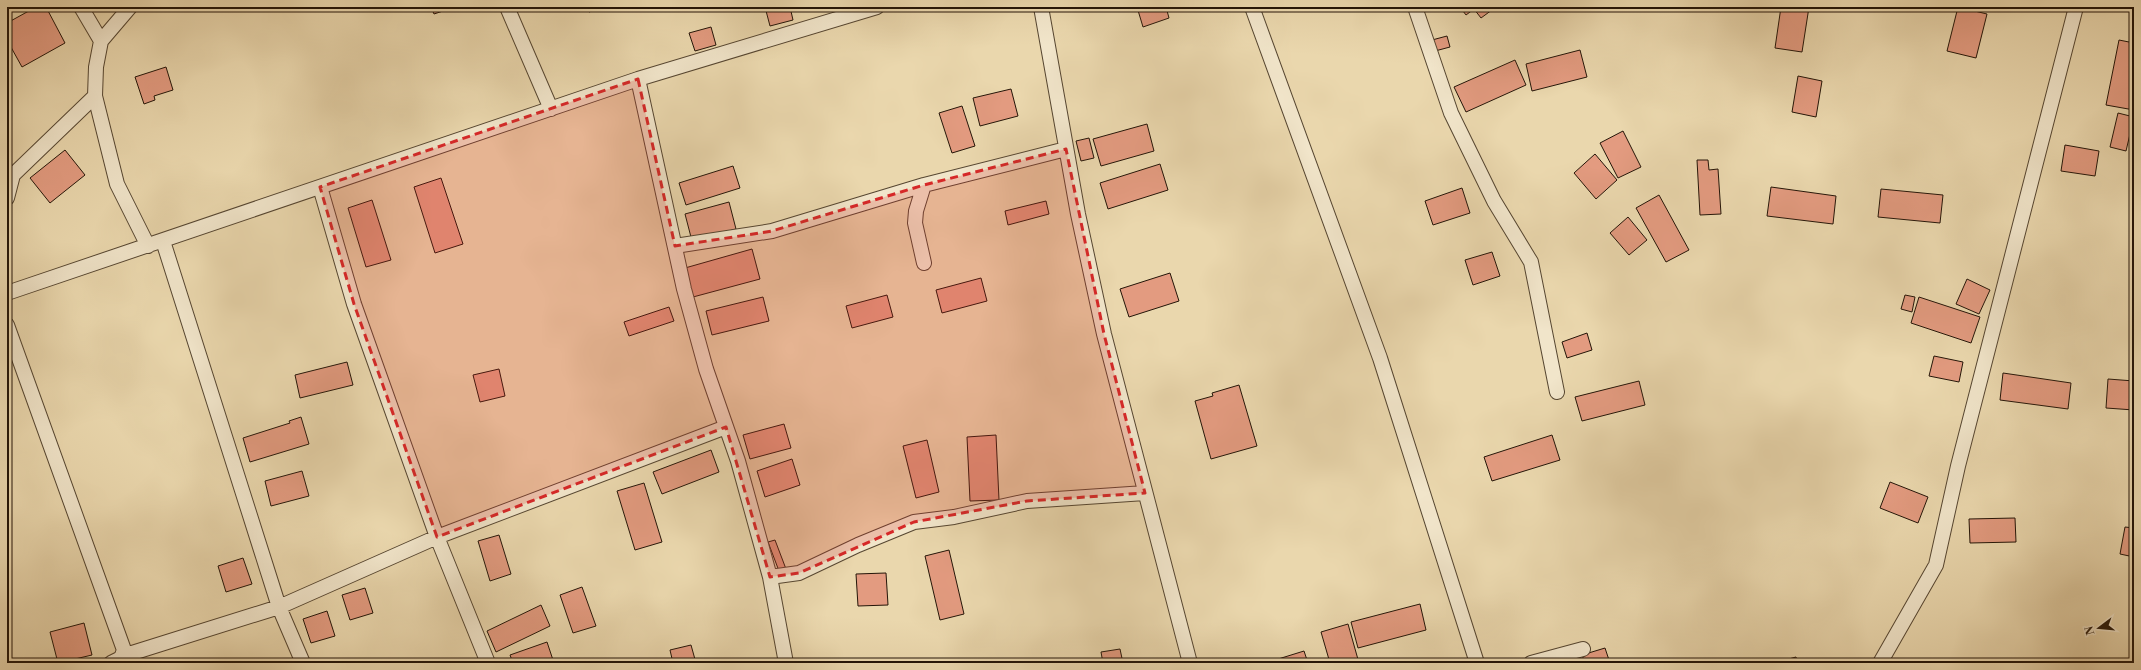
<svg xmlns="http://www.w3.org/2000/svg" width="2141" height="670" viewBox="0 0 2141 670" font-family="'Libre Bodoni',serif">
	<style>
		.building { fill: #e39b80; stroke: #241508 }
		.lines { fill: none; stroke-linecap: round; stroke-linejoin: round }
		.street-casing { stroke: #564631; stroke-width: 16 }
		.street { stroke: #f1e5ca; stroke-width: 14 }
		.marked { fill: #d62828; fill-opacity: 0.2; stroke: #d62828; stroke-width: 3; stroke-dasharray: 8 5; stroke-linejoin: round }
	</style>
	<rect width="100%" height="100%" fill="#ead7ad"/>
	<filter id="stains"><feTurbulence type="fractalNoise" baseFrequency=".005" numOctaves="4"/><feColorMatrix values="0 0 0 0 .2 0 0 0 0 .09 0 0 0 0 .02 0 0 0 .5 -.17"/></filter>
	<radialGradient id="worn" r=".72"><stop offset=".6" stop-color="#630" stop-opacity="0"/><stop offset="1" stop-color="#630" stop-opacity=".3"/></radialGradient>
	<path class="building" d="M36 7H46L65 43 22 67 7 40V23Z
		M431 7H455L434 14Z
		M587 7H605L589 12Z
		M765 7H790L793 20 770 26Z
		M1137 7H1166L1169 18 1143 27Z
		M1460 7H1496L1481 18 1474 9 1466 15Z
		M1781 7H1809L1802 52 1775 48Z
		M1958 7 1987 14 1976 58 1947 51Z
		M711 27 716 45 695 51 689 33Z
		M1447 36 1450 47 1435 51 1432 40Z
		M2119 40 2134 43V110L2106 105Z
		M1580 50 1587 77 1532 91 1526 64Z
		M1515 60 1526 85 1466 112 1454 87Z
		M166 67 173 90 154 96 155 100 144 104 135 77Z
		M1798 76 1822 81 1816 117 1792 112Z
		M1011 89 1018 116 980 126 973 98Z
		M962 106 975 146 952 153 939 113Z
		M2118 113 2134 117 2126 151 2110 147Z
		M1147 124 1154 151 1101 166 1093 139Z
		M1623 131 1641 167 1618 178 1600 143Z
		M1089 138 1094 158 1081 161 1076 141Z
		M2065 145 2099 151 2095 176 2061 171Z
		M65 150 85 175 50 203 30 178Z
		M1595 154 1617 180 1596 199 1574 173Z
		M1697 160H1708L1709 170 1718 169 1721 214 1700 215Z
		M1160 164 1168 190 1108 209 1100 183Z
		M733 166 740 188 686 205 679 183Z
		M441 178 463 244 435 253 414 187Z
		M1771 187 1836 196 1833 224 1767 216Z
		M1462 188 1470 213 1433 225 1425 201Z
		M1881 189 1943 195 1940 223 1878 217Z
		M1659 195 1689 250 1666 262 1636 208Z
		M372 200 391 260 366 267 348 208Z
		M1046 201 1049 214 1008 225 1005 211Z
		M729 202 736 229 692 241 685 214Z
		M1628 217 1647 240 1629 255 1610 233Z
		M752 249 760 279 693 297 685 268Z
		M1492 252 1500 276 1473 285 1465 260Z
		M1170 273 1179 301 1129 317 1120 289Z
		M981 278 987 301 942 313 936 290Z
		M1967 279 1990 290 1979 314 1956 304Z
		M887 295 893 317 852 328 846 306Z
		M1905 295 1915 297 1912 312 1901 309Z
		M763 297 769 321 712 335 706 311Z
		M1919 297 1980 317 1971 343 1911 323Z
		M669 307 674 321 629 336 624 322Z
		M1587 333 1592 350 1567 358 1562 342Z
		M1934 356 1963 362 1959 382 1929 376Z
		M347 362 353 385 300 398 295 375Z
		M499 369 505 396 480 402 473 375Z
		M2003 373 2071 383 2068 409 2000 400Z
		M2108 379 2134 381V410L2106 408Z
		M1639 381 1645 405 1582 421 1575 397Z
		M1239 385 1257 446 1211 459 1195 401 1213 396 1212 393Z
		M301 417 309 444 250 462 243 438 290 423 289 421Z
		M784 424 791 448 750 459 743 435Z
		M996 435 999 500 970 501 967 437Z
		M1552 435 1560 460 1492 481 1484 457Z
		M927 440 939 492 916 498 903 446Z
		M711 450 719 472 662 494 653 472Z
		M792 459 800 485 765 497 757 471Z
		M302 471 309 496 271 506 265 481Z
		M1890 482 1928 497 1918 523 1880 508Z
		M644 483 662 542 635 550 617 491Z
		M2015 518 2016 542 1970 543 1969 519Z
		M2125 527 2134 528V557L2120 554Z
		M499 535 511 574 490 581 478 541Z
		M775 540 786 569 779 571 768 542Z
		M949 550 964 614 940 620 925 556Z
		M243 558 252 584 226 592 218 566Z
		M886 573 888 605 858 606 856 574Z
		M582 587 596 626 573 633 560 595Z
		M365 588 373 613 350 620 342 595Z
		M1420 604 1426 630 1358 648 1351 622Z
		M541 605 550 626 496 652 487 631Z
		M327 611 335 636 311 643 303 619Z
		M84 623 92 655 58 663 50 632Z
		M1348 624 1359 663H1330L1321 632Z
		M547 642 554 663H513L510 655Z
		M691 645 696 663H673L670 650Z
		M1605 648 1610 663H1585L1582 655Z
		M1120 649 1123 663H1103L1101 652Z
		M1304 651 1308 663H1276L1275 660Z
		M1796 657 1798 663H1774Z"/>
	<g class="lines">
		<defs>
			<path id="street" d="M81 7 101 41
				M130 7 101 41 96 67 95 96 117 184 148 246
				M507 7 551 109
				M1041 7 1078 214 1104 334 1190 663
				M1252 7 1380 358 1477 663
				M1415 7 1451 113 1494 201 1531 262 1557 392
				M638 79 684 289 706 369 738 461 770 577 799 573 858 545 914 522 954 517 1027 501 1145 493
				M924 185 916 211 915 223 924 263
				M320 187 354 304 437 537 488 663
				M7 198 13 175 95 96
				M163 241 279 607 303 663
				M675 246 772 231 924 185 1066 149
				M7 293 638 79 877 7
				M7 325 124 650 121 658 111 663
				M770 577 786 663
				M121 658 129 654 279 607 437 537 726 427
				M1531 663 1583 649
				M1880 663 1936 565 1958 466 2076 7"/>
		</defs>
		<use href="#street" class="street-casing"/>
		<use href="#street" class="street"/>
	</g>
	<path class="marked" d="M638 79 675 246 772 231 924 185 1066 149 1104 334 1145 493 1027 501 914 522 799 573 770 577 726 427 437 537 354 304 320 187Z"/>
	<rect width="2141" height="670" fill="none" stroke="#ead7ad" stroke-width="24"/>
	<rect x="8" y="8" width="2125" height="654" fill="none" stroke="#241508" stroke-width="2"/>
	<rect x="12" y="12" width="2117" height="646" fill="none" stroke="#241508"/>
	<g transform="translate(2099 628) rotate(254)" stroke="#f1e5ca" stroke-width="3" paint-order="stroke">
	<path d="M0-3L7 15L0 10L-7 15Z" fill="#241508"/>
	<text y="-6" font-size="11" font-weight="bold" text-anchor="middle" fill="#241508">N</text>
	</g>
	<rect width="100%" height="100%" filter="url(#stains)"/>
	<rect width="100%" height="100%" fill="url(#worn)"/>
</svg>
